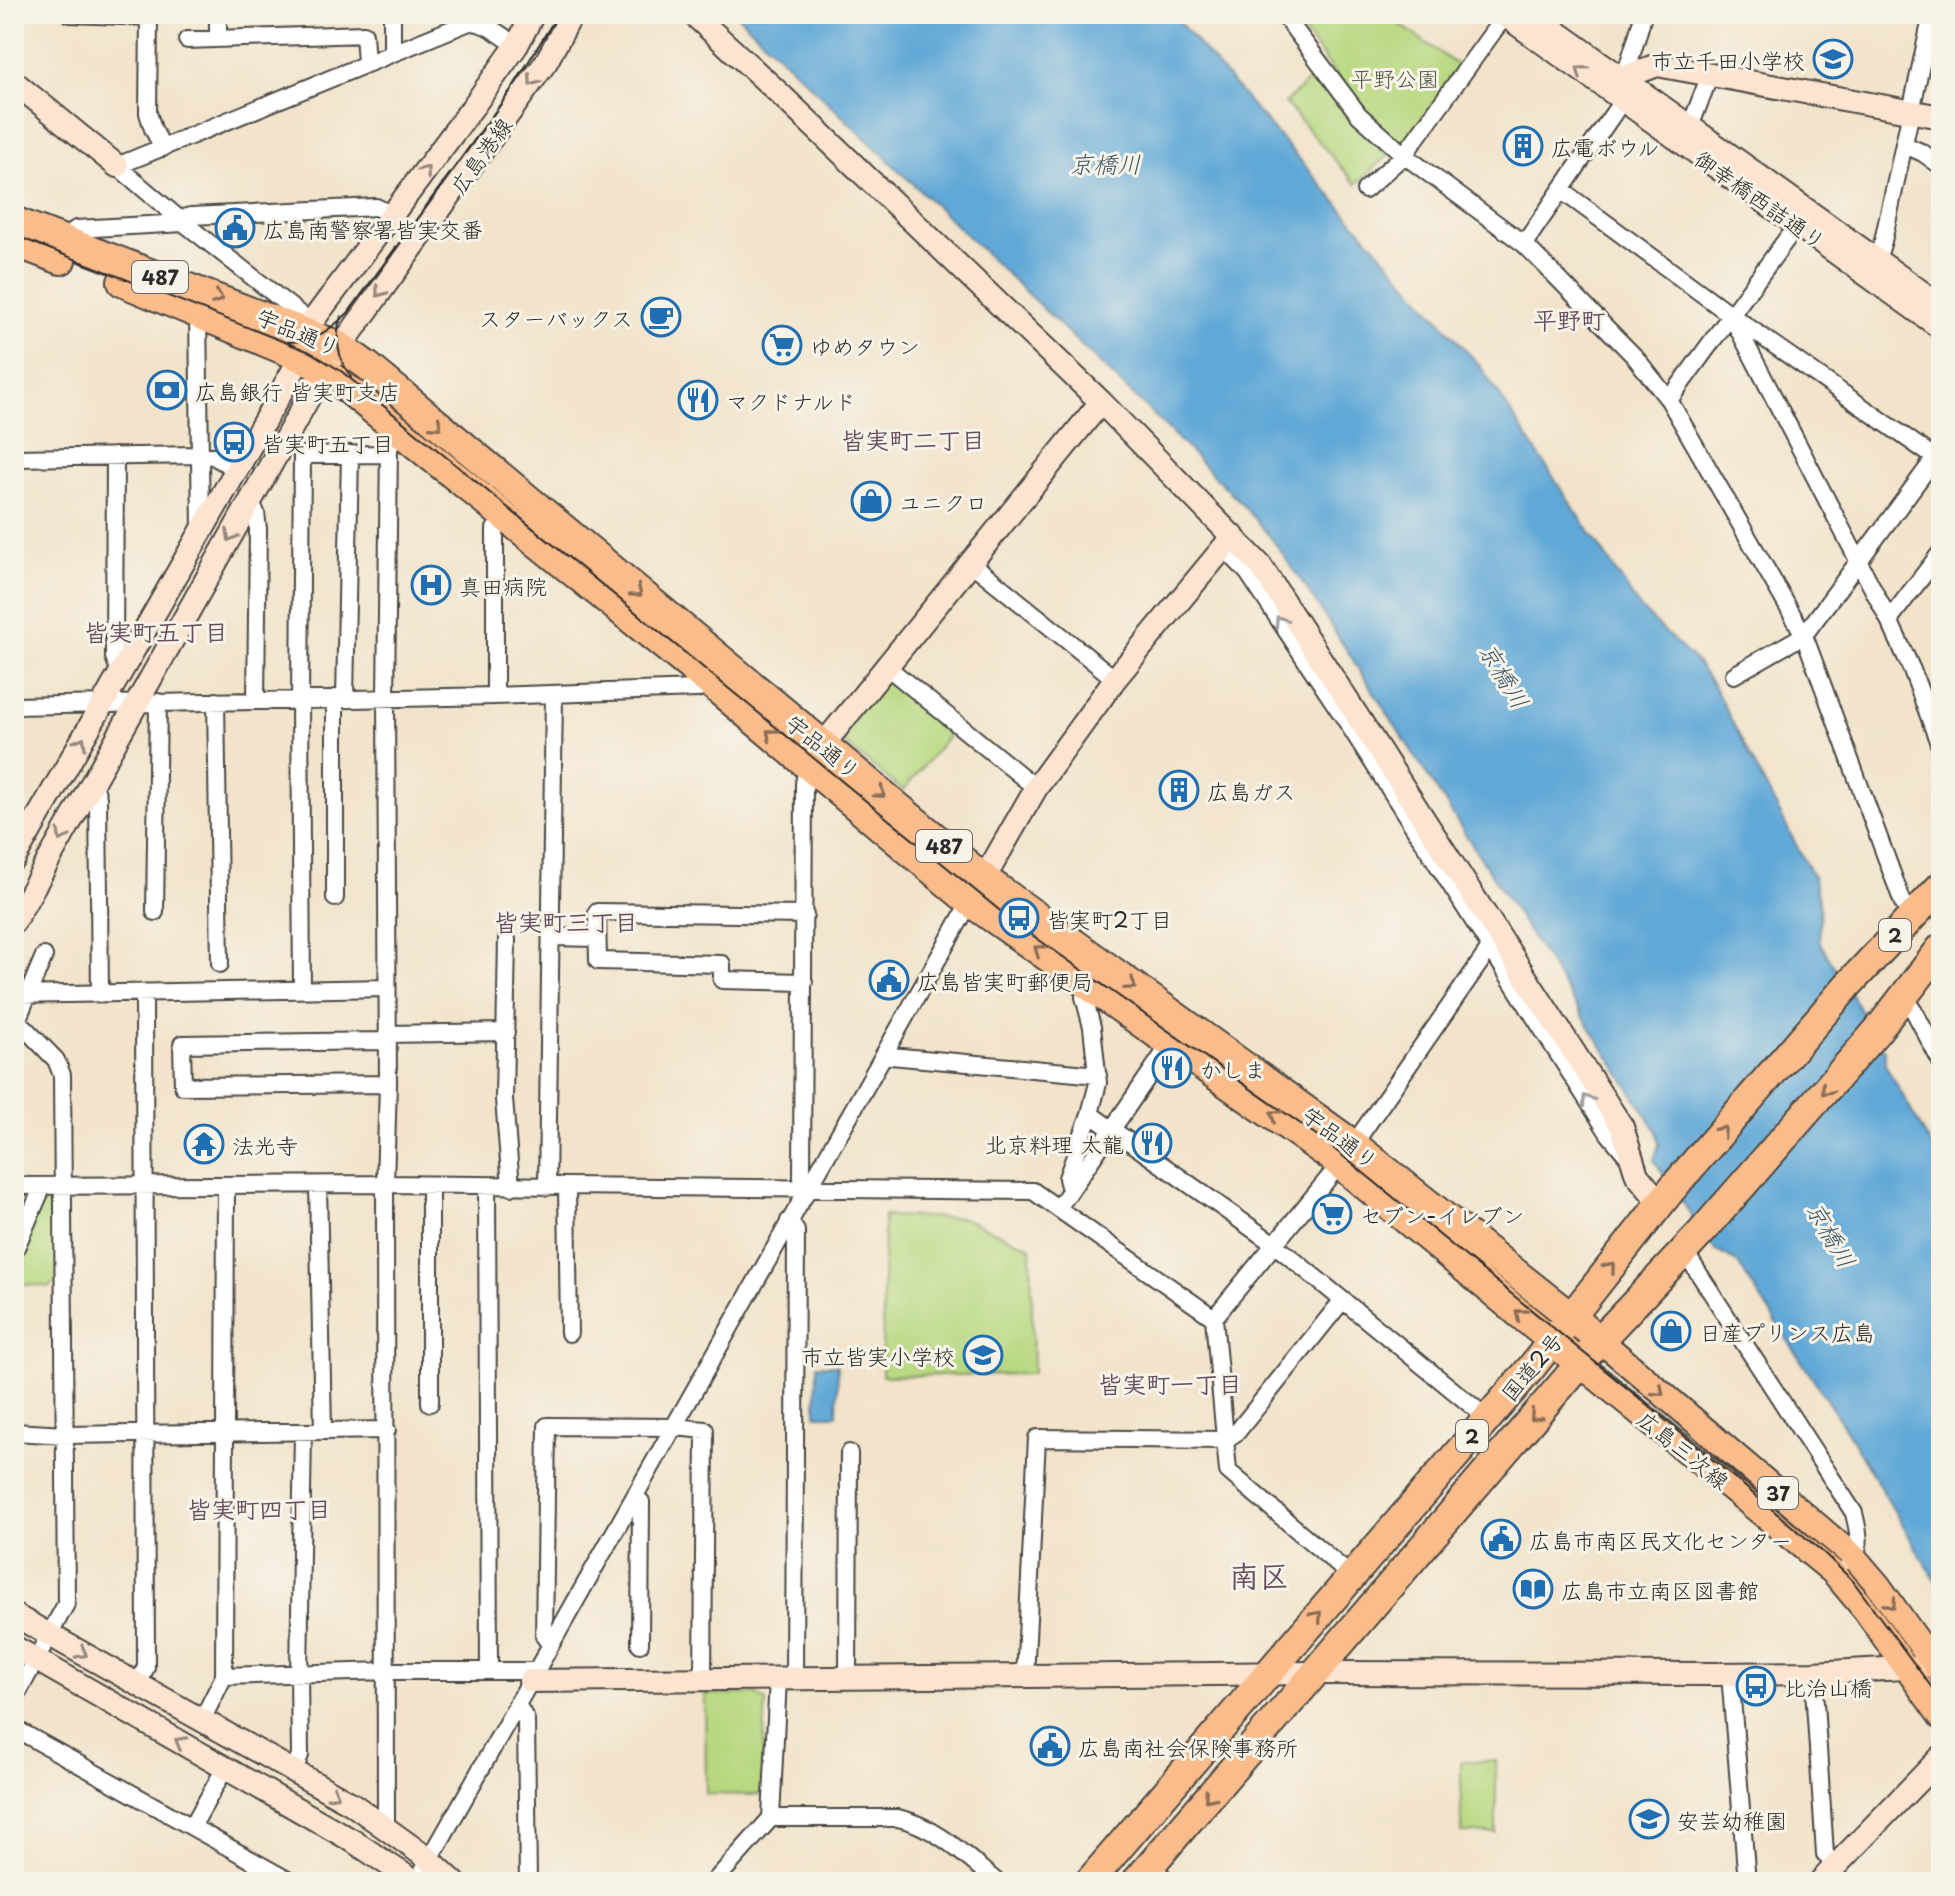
<svg xmlns="http://www.w3.org/2000/svg" width="1955" height="1896" viewBox="0 0 1955 1896" font-family="'Playpen Sans','Klee One',sans-serif">
	<style>
		.green { fill: #b7d880; stroke: #718256; stroke-width: 2 }
		.water { fill: #61a8d7; stroke: #466a81; stroke-width: 2 }
		.lines { fill: none; stroke-linecap: round; stroke-linejoin: round }
		.street-casing { stroke: #494743; stroke-width: 20 }
		.secondary-casing { stroke: #494743; stroke-width: 26 }
		.primary-casing { stroke: #494743; stroke-width: 28 }
		.highway-casing { stroke: #494743; stroke-width: 32 }
		.street { stroke: #fff; stroke-width: 16 }
		.secondary { stroke: #fde4d1; stroke-width: 22 }
		.primary { stroke: #fabc8b; stroke-width: 24 }
		.highway { stroke: #fabc8b; stroke-width: 28 }
		.tram { stroke: #2b2b2b; stroke-width: 2 }
		.oneway { stroke: #94887e }
		.oneway2 { stroke: #886c56 }
		.oneway3 { stroke: #a0a0a0 }
		.labels { text-anchor: middle; dominant-baseline: central; stroke-width: 6; stroke-linejoin: round; paint-order: stroke }
		.shield { fill: #f7f3e8; stroke: #686764; stroke-width: 2 }
		.shield-label { font-size: 20px; font-weight: bold; fill: #2b2b2b }
		.poi-label { font-size: 22px; fill: #2b2b2b; stroke: #f7f3e8; text-anchor: start }
		.park-label { font-size: 22px; fill: #4e5640; stroke: #f7f3e8 }
		.street-label { font-size: 22px; fill: #2b2b2b; stroke: #f7f3e8 }
		.water-label { font-size: 24px; font-style: italic; fill: #3e5767; stroke: #f7f3e8 }
		.neighbourhood-label { font-size: 24px; font-weight: bold; fill: #684f60; stroke: #f7f3e8 }
		.district-label { font-size: 30px; font-weight: bold; fill: #684f60; stroke: #f7f3e8 }
	</style>
	<rect width="100%" height="100%" fill="#f7f3e8"/>
	<filter id="ink" filterUnits="userSpaceOnUse"><feTurbulence type="fractalNoise" baseFrequency=".0125" numOctaves="2"/><feDisplacementMap in="SourceGraphic" scale="16" xChannelSelector="R" yChannelSelector="G"/><feConvolveMatrix kernelMatrix="1 2 1 2 8 2 1 2 1" color-interpolation-filters="sRGB"/></filter>
	<filter id="wash" filterUnits="userSpaceOnUse"><feTurbulence type="fractalNoise" baseFrequency=".006" numOctaves="4" result="noise"/><feDisplacementMap in="SourceGraphic" scale="32" xChannelSelector="R" yChannelSelector="G"/><feGaussianBlur stdDeviation="1.8" result="paint"/><feColorMatrix in="noise" values="0 0 0 0 0 0 0 0 0 0 0 0 0 0 0 0 0 1.4 0 .05"/><feComposite in="paint" operator="in"/></filter>
	<g filter="url(#wash)">
		<rect width="100%" height="100%" fill="#f2e3ca"/>
		<path class="green" d="M1290 14H1385L1460 67 1405 141 1398 142 1373 123Z
			M1314 75 1346 115 1388 155 1356 184 1285 103Z
			M883 679H893L953 730 903 791 843 742V731Z
			M45 1195H55L58 1198 59 1278 50 1287 14 1283V1258Z
			M884 1216 963 1218 1031 1247 1033 1374 882 1376Z
			M705 1694H756L766 1701 761 1795 706 1794Z
			M1461 1761H1496V1833H1461Z"/>
		<path class="water" d="M736 14H1172L1480 366 1640 608 1696 662 1714 687 1813 877 1819 898 1820 943 1885 1051V1064L1941 1163V1590L1848 1433 1737 1262 1715 1250 1654 1160 1659 1144 1657 1131 1309 592 1272 539 1240 502 1162 423Z
			M817 1365H838L837 1415H816Z"/>
	</g>
	<g filter="url(#ink)">
		<g class="lines">
			<defs>
				<path id="street" d="M70 14 149 17 148 113 153 129 163 148
					M1283 14 1359 115 1404 155 1524 244 1635 357 1669 400 1804 635 1903 903 1913 916
					M218 39V14
					M187 40 364 34 366 63
					M392 52V14
					M1690 127 1710 75
					M1905 145 1923 153 1941 166
					M1365 190 1404 155 1506 14
					M1561 190 1731 315 1941 462
					M179 219 191 216 376 207 392 215
					M65 241 76 229 184 223
					M1524 244 1622 101C1623 70 1637 44 1643 14
					M1871 268 1877 260 1883 241 1932 14
					M198 314 201 530
					M1731 315 1889 620 1912 670 1941 749
					M311 323 184 223 117 166 469 22C486 21 502 37 517 45
					M1669 400 1802 218
					M115 456 114 657 120 673
					M14 458 199 455 213 456 236 469
					M251 501 256 513 258 529 256 700
					M1224 547 1248 573 1345 719 1609 1134 1629 1158
					M971 563 1115 679
					M1889 620 1941 552
					M886 666 1036 788
					M1734 675 1804 635 1941 450
					M495 696V529L506 516
					M345 698 350 454
					M216 701 220 964
					M14 706 495 696 697 689 710 683
					M93 780 98 798 100 994
					M335 898V698
					M155 912 158 702
					M551 937 597 938
					M507 939 504 1099 511 1187
					M804 982 722 980V964L598 961 597 912 805 915
					M302 990 300 699 302 455 389 454
					M14 995 387 988
					M1904 999 1914 1011 1941 1062
					M14 1017 56 1060 62 1075 66 1604 14 1700
					M14 1028 44 956
					M387 1034 506 1032
					M387 1041 182 1044 183 1086 388 1084
					M886 1052 891 1056 1098 1075
					M1090 1114 1274 1244 1487 1418
					M318 1185 323 1431
					M14 1186 385 1184 1033 1191 1214 1318 1228 1471 1351 1576
					M487 1187 489 1671
					M547 1187 554 695
					M567 1187 569 1333
					M807 1188 802 1178 804 784 807 765
					M1070 1190 1067 1178 1090 1114 1098 1083 1092 1027 1084 997 1090 986
					M1059 1207 1175 1037
					M789 1221 796 1231 794 1679
					M1683 1249 1854 1513C1858 1532 1864 1547 1849 1561
					M14 1252 43 1186
					M1214 1318 1340 1164 1490 948
					M430 1403V1186
					M14 1432 66 1435 387 1430
					M634 1498 641 1502 640 1644
					M550 1644 544 1636 547 1426 675 1427 705 1430 703 1680
					M1813 1673 1825 1854 1834 1865
					M1730 1674 1747 1882
					M224 1676 386 1671H535
					M848 1678 849 1453
					M1025 1678 1037 1438 1225 1440 1237 1432 1342 1301
					M138 1684 146 1667 144 994
					M517 1704 526 1720 528 1882
					M202 1720 224 1676 226 1185
					M14 1728 291 1882
					M294 1771 300 1755 299 1674 303 1432
					M771 1818 778 1679
					M192 1827 225 1768
					M386 1829 385 1184 388 1084 386 697 389 446 403 432
					M1150 1866 1169 1882
					M417 1882 970 902
					M714 1882 771 1818H898C938 1827 966 1857 997 1882"/>
				<path id="secondary" d="M693 14 780 94 1101 402 1260 565 1622 1127 1637 1175 1661 1204
					M1503 14 1941 328
					M1532 14 1941 306
					M1623 78 1657 65 1941 117
					M14 82 117 166
					M814 756 1101 402
					M14 859 301 357 311 323 472 108 517 45 533 14
					M977 891 1036 788 1115 679 1233 536
					M14 922 324 370 546 62 572 14
					M14 1615 352 1804 430 1860 454 1882
					M14 1647 353 1841 415 1882
					M530 1681 1314 1673 1714 1674 1813 1673 1922 1667
					M1820 1882 1941 1757"/>
				<path id="primary" d="M1600 1340 1854 1557 1878 1585 1941 1674
					M1580 1364 1834 1573 1865 1610 1941 1717"/>
				<path id="highway" d="M14 221 340 346 369 367 985 879 1354 1145 1600 1340
					M14 242 61 260
					M122 282 301 357 324 370 710 683 970 902 1330 1156 1580 1364
					M1089 1882 1531 1368 1671 1190 1848 985 1941 886
					M1136 1882 1600 1340 1700 1234 1877 1031 1941 948"/>
			</defs>
			<use href="#street" class="street-casing"/>
			<use href="#secondary" class="secondary-casing"/>
			<use href="#primary" class="primary-casing"/>
			<use href="#highway" class="highway-casing"/>
			<use href="#street" class="street"/>
			<use href="#secondary" class="secondary"/>
			<use href="#primary" class="primary"/>
			<use href="#highway" class="highway"/>
			<path class="tram" d="M14 235 310 352 341 371 1015 923 1322 1139 1644 1402 1824 1553 1853 1581 1941 1700
				M341 316C334 337 338 359 351 377
				M288 342C314 342 330 330 348 313L513 87 558 14"/>
		</g>
		<defs><path id="oneway-chevron" d="M-2-3.5L2.5 0L-2 3.5" fill="none" stroke-width="1.6" stroke-linecap="round" stroke-linejoin="round" transform="scale(2)"/></defs>
		<g class="oneway">
			<use href="#oneway-chevron" transform="translate(1581 71) rotate(-144)"/>
			<use href="#oneway-chevron" transform="translate(533 81) rotate(125)"/>
			<use href="#oneway-chevron" transform="translate(425 171) rotate(-53)"/>
			<use href="#oneway-chevron" transform="translate(380 292) rotate(126)"/>
			<use href="#oneway-chevron" transform="translate(231 536) rotate(119)"/>
			<use href="#oneway-chevron" transform="translate(81 742) rotate(-60)"/>
			<use href="#oneway-chevron" transform="translate(62 836) rotate(119)"/>
			<use href="#oneway-chevron" transform="translate(82 1653) rotate(29)"/>
			<use href="#oneway-chevron" transform="translate(180 1742) rotate(-150)"/>
			<use href="#oneway-chevron" transform="translate(334 1794) rotate(29)"/>
		</g>
		<g class="oneway2">
			<use href="#oneway-chevron" transform="translate(218 298) rotate(20)"/>
			<use href="#oneway-chevron" transform="translate(437 425) rotate(41)"/>
			<use href="#oneway-chevron" transform="translate(637 592) rotate(40)"/>
			<use href="#oneway-chevron" transform="translate(771 734) rotate(-140)"/>
			<use href="#oneway-chevron" transform="translate(880 793) rotate(39)"/>
			<use href="#oneway-chevron" transform="translate(1039 950) rotate(-145)"/>
			<use href="#oneway-chevron" transform="translate(1131 985) rotate(36)"/>
			<use href="#oneway-chevron" transform="translate(1826 1090) rotate(131)"/>
			<use href="#oneway-chevron" transform="translate(1275 1115) rotate(-145)"/>
			<use href="#oneway-chevron" transform="translate(1722 1131) rotate(-49)"/>
			<use href="#oneway-chevron" transform="translate(1610 1267) rotate(-51)"/>
			<use href="#oneway-chevron" transform="translate(1520 1314) rotate(-140)"/>
			<use href="#oneway-chevron" transform="translate(1659 1391) rotate(41)"/>
			<use href="#oneway-chevron" transform="translate(1535 1416) rotate(131)"/>
			<use href="#oneway-chevron" transform="translate(1891 1604) rotate(56)"/>
			<use href="#oneway-chevron" transform="translate(1317 1616) rotate(-49)"/>
			<use href="#oneway-chevron" transform="translate(1209 1797) rotate(130)"/>
		</g>
		<g class="oneway3">
			<use href="#oneway-chevron" transform="translate(1280 621) rotate(-123)"/>
			<use href="#oneway-chevron" transform="translate(1587 1100) rotate(-123)"/>
		</g>
	</g>
	<defs>
		<symbol id="school-ring" viewBox="-11 -11 22 22"><circle r="9.5" fill="#f7f3e8" stroke="#1f6fb2" stroke-width="1.5"/><path d="M0-5L7-2L0 1L-7-2ZM-4 1L0 2.5L4 1V4Q0 6-4 4Z" fill="#1f6fb2"/></symbol>
		<symbol id="building-ring" viewBox="-11 -11 22 22"><circle r="9.5" fill="#f7f3e8" stroke="#1f6fb2" stroke-width="1.5"/><path d="M-4-6H4V6H1V3H-1V6H-4ZM-2.5-4.3h1.7v1.8h-1.7ZM.8-4.3h1.7v1.8H.8ZM-2.5-1h1.7V.8h-1.7ZM.8-1h1.7V.8H.8Z" fill="#1f6fb2"/></symbol>
		<symbol id="civic-ring" viewBox="-11 -11 22 22"><circle r="9.5" fill="#f7f3e8" stroke="#1f6fb2" stroke-width="1.5"/><path d="M-.6-6.5H3V-4.5H.6V-3L4-1V1h2V6H-6V1h2V-1L-.6-3ZM-1.2 2.5V6h2.4V2.5Z" fill="#1f6fb2"/></symbol>
		<symbol id="cafe-ring" viewBox="-11 -11 22 22"><circle r="9.5" fill="#f7f3e8" stroke="#1f6fb2" stroke-width="1.5"/><path d="M-5.5-4.5H6V0H3Q3 3.5 0 3.5H-2.5Q-5.5 3.5-5.5 0ZM3-3.2v2h1.7v-2ZM-6 4.5H4V6H-6Z" fill="#1f6fb2"/></symbol>
		<symbol id="supermarket-ring" viewBox="-11 -11 22 22"><circle r="9.5" fill="#f7f3e8" stroke="#1f6fb2" stroke-width="1.5"/><path d="M-6-5.5h2.5l.6 2H6L4.5 2H-2.5L-4.4-4H-6ZM-1.5 3.2a1.3 1.3 0 1 0 .1 0ZM3 3.2a1.3 1.3 0 1 0 .1 0Z" fill="#1f6fb2"/></symbol>
		<symbol id="bank-ring" viewBox="-11 -11 22 22"><circle r="9.5" fill="#f7f3e8" stroke="#1f6fb2" stroke-width="1.5"/><path d="M-6-4H6V4H-6ZM0-2.3a2.3 2.3 0 1 0 0 4.6a2.3 2.3 0 1 0 0-4.6Z" fill="#1f6fb2"/></symbol>
		<symbol id="restaurant-ring" viewBox="-11 -11 22 22"><circle r="9.5" fill="#f7f3e8" stroke="#1f6fb2" stroke-width="1.5"/><path d="M-5-6h1v4h1v-4h1v4h1v-4h1v5L-1.5 .5V6h-2V.5L-5-1ZM5-6V6H3V1.5H1.5Q1.5-4 5-6Z" fill="#1f6fb2"/></symbol>
		<symbol id="bus-ring" viewBox="-11 -11 22 22"><circle r="9.5" fill="#f7f3e8" stroke="#1f6fb2" stroke-width="1.5"/><path d="M-5-6H5V4H4V6H2V4H-2V6H-4V4H-5ZM-3.5-4V0h7V-4ZM-3.5 1.2v1.5H-2V1.2ZM2 1.2v1.5H3.5V1.2Z" fill="#1f6fb2"/></symbol>
		<symbol id="shop-ring" viewBox="-11 -11 22 22"><circle r="9.5" fill="#f7f3e8" stroke="#1f6fb2" stroke-width="1.5"/><path d="M-5-2.5h2.3a2.7 3.5 0 0 1 5.4 0H5L5.5 6h-11ZM-1.5-2.5h3a1.5 2.3 0 0 0-3 0Z" fill="#1f6fb2"/></symbol>
		<symbol id="hospital-ring" viewBox="-11 -11 22 22"><circle r="9.5" fill="#f7f3e8" stroke="#1f6fb2" stroke-width="1.5"/><path d="M-5-5h3v3.5h4V-5h3V5h-3V1.5h-4V5h-3Z" fill="#1f6fb2"/></symbol>
		<symbol id="temple-ring" viewBox="-11 -11 22 22"><circle r="9.5" fill="#f7f3e8" stroke="#1f6fb2" stroke-width="1.5"/><path d="M0-6L5-2H3V0L6.5 2.5H4V6H1.5V3h-3V6H-4V2.5H-6.5L-3 0V-2H-5Z" fill="#1f6fb2"/></symbol>
		<symbol id="library-ring" viewBox="-11 -11 22 22"><circle r="9.5" fill="#f7f3e8" stroke="#1f6fb2" stroke-width="1.5"/><path d="M-6-4Q-3-5.5-.7-3.5V5Q-3 3-6 4ZM6-4Q3-5.5 .7-3.5V5Q3 3 6 4Z" fill="#1f6fb2"/></symbol>
	</defs>
	<g fill-rule="evenodd">
		<use href="#school-ring" x="1811" y="37" width="44" height="44"/>
		<use href="#building-ring" x="1501" y="124" width="44" height="44"/>
		<use href="#civic-ring" x="213" y="206" width="44" height="44"/>
		<use href="#cafe-ring" x="639" y="295" width="44" height="44"/>
		<use href="#supermarket-ring" x="760" y="323" width="44" height="44"/>
		<use href="#bank-ring" x="145" y="368" width="44" height="44"/>
		<use href="#restaurant-ring" x="676" y="378" width="44" height="44"/>
		<use href="#bus-ring" x="212" y="420" width="44" height="44"/>
		<use href="#shop-ring" x="849" y="479" width="44" height="44"/>
		<use href="#hospital-ring" x="409" y="563" width="44" height="44"/>
		<use href="#building-ring" x="1157" y="768" width="44" height="44"/>
		<use href="#bus-ring" x="997" y="896" width="44" height="44"/>
		<use href="#civic-ring" x="867" y="958" width="44" height="44"/>
		<use href="#restaurant-ring" x="1150" y="1046" width="44" height="44"/>
		<use href="#restaurant-ring" x="1130" y="1121" width="44" height="44"/>
		<use href="#temple-ring" x="182" y="1122" width="44" height="44"/>
		<use href="#supermarket-ring" x="1310" y="1192" width="44" height="44"/>
		<use href="#shop-ring" x="1649" y="1309" width="44" height="44"/>
		<use href="#school-ring" x="961" y="1333" width="44" height="44"/>
		<use href="#civic-ring" x="1479" y="1517" width="44" height="44"/>
		<use href="#library-ring" x="1511" y="1567" width="44" height="44"/>
		<use href="#bus-ring" x="1734" y="1664" width="44" height="44"/>
		<use href="#civic-ring" x="1028" y="1724" width="44" height="44"/>
		<use href="#school-ring" x="1627" y="1797" width="44" height="44"/>
	</g>
	<g class="labels">
		<g class="shield">
			<rect x="132" y="261" width="56" height="32" rx="6"/>
			<rect x="916" y="830" width="56" height="32" rx="6"/>
			<rect x="1879" y="919" width="32" height="32" rx="6"/>
			<rect x="1456" y="1420" width="32" height="32" rx="6"/>
			<rect x="1758" y="1477" width="40" height="32" rx="6"/>
		</g>
		<g class="shield-label">
			<text x="160" y="277">487</text>
			<text x="944" y="846">487</text>
			<text x="1895" y="935">2</text>
			<text x="1472" y="1436">2</text>
			<text x="1778" y="1493">37</text>
		</g>
		<g class="poi-label">
			<text x="1805" y="59" text-anchor="end">市立千田小学校</text>
			<text x="1551" y="146">広電ボウル</text>
			<text x="263" y="228">広島南警察署皆実交番</text>
			<text x="633" y="317" text-anchor="end">スターバックス</text>
			<text x="810" y="345">ゆめタウン</text>
			<text x="195" y="390">広島銀行 皆実町支店</text>
			<text x="726" y="400">マクドナルド</text>
			<text x="262" y="442">皆実町五丁目</text>
			<text x="899" y="501">ユニクロ</text>
			<text x="459" y="585">真田病院</text>
			<text x="1207" y="790">広島ガス</text>
			<text x="1047" y="918">皆実町2丁目</text>
			<text x="917" y="980">広島皆実町郵便局</text>
			<text x="1200" y="1068">かしま</text>
			<text x="1124" y="1143" text-anchor="end">北京料理 太龍</text>
			<text x="232" y="1144">法光寺</text>
			<text x="1360" y="1214">セブン-イレブン</text>
			<text x="1699" y="1331">日産プリンス広島</text>
			<text x="955" y="1355" text-anchor="end">市立皆実小学校</text>
			<text x="1529" y="1539">広島市南区民文化センター</text>
			<text x="1561" y="1589">広島市立南区図書館</text>
			<text x="1784" y="1686">比治山橋</text>
			<text x="1078" y="1746">広島南社会保険事務所</text>
			<text x="1677" y="1819">安芸幼稚園</text>
		</g>
		<g class="park-label">
			<text x="1395" y="77">平野公園</text>
		</g>
		<g class="street-label">
			<text transform="translate(480 155) rotate(-54)">広島港線</text>
			<text transform="translate(1761 199) rotate(35)">御幸橋西詰通り</text>
			<text transform="translate(299 331) rotate(23)">宇品通り</text>
			<text transform="translate(824 746) rotate(39)">宇品通り</text>
			<text transform="translate(1341 1137) rotate(37)">宇品通り</text>
			<text transform="translate(1531 1366) rotate(-50)">国道2号</text>
			<text transform="translate(1684 1449) rotate(39)">広島三次線</text>
		</g>
		<g class="water-label">
			<text x="1105" y="163">京橋川</text>
			<text transform="translate(1505 675) rotate(59)">京橋川</text>
			<text transform="translate(1832 1234) rotate(60)">京橋川</text>
		</g>
		<g class="neighbourhood-label">
			<text x="1569" y="319">平野町</text>
			<text x="913" y="439">皆実町二丁目</text>
			<text x="156" y="631">皆実町五丁目</text>
			<text x="566" y="921">皆実町三丁目</text>
			<text x="1170" y="1383">皆実町一丁目</text>
			<text x="259" y="1508">皆実町四丁目</text>
		</g>
		<g class="district-label">
			<text x="1259" y="1574">南区</text>
		</g>
	</g>
	<rect width="1955" height="1896" fill="none" stroke="#f7f3e8" stroke-width="48"/>
</svg>
